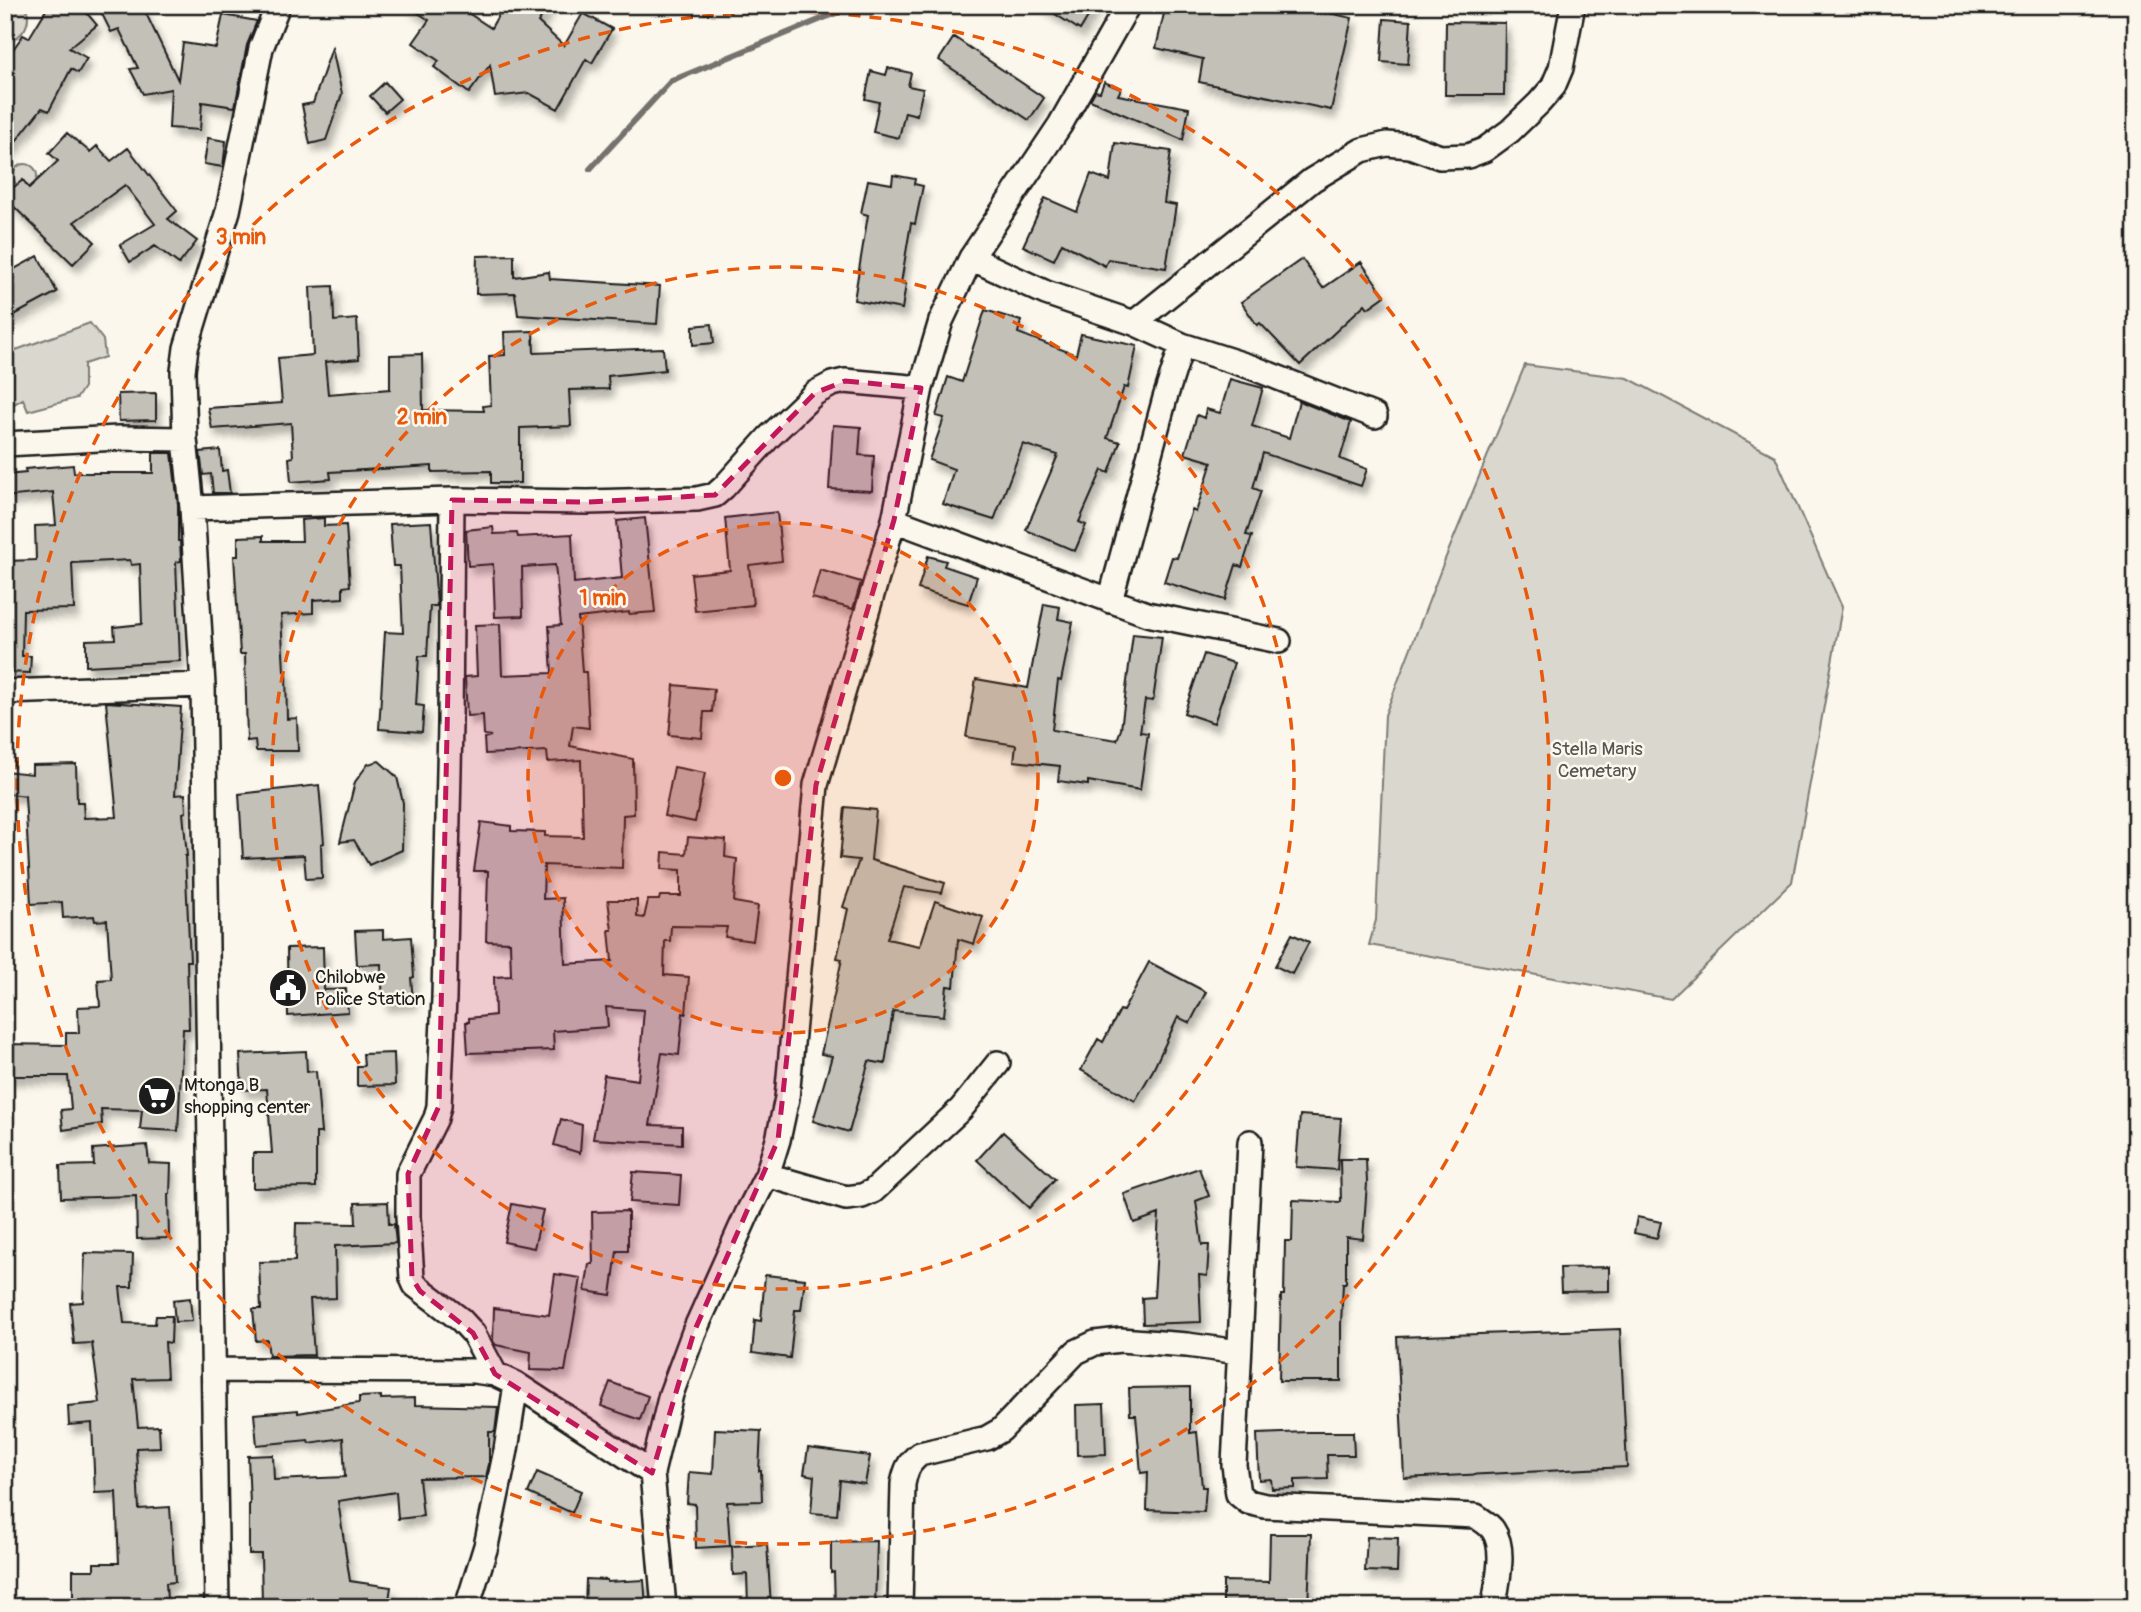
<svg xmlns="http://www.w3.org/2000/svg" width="2141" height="1612" viewBox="0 0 2141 1612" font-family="Pangolin,sans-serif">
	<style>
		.green { fill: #dad7ce; stroke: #7b7a75; stroke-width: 2 }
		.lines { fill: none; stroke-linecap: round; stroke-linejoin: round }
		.stream { stroke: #74726e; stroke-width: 6 }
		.building { fill: #c3c0b8; stroke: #1c1c1c; stroke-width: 2; filter: url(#shadow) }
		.minor-casing { stroke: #1c1c1c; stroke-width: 28 }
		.minor { stroke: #fbf7ec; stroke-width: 23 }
		.marked { fill: #c2185b; fill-opacity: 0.2; stroke: #c2185b; stroke-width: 5; stroke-dasharray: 14 9; stroke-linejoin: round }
		.ring { fill: none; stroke: #e8590c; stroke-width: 3.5; stroke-dasharray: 12 9 }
		.labels { text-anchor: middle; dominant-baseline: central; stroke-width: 5; stroke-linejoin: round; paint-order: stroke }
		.park-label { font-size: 19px; fill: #555451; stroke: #fbf7ec }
		.poi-label { font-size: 19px; fill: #1c1c1c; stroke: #fbf7ec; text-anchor: start }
		.centre { fill: #e8590c; stroke: #fbf7ec; stroke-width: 3.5 }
		.ring-label { font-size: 21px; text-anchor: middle; font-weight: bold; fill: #e8590c; stroke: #fbf7ec; stroke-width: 5; stroke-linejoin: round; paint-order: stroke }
	</style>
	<defs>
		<filter id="shadow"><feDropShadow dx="4.5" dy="8" stdDeviation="3.5" flood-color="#0004"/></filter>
	</defs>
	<rect width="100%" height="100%" fill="#fbf7ec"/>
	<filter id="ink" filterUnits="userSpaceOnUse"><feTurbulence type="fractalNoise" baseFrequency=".0143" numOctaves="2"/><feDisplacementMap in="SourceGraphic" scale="14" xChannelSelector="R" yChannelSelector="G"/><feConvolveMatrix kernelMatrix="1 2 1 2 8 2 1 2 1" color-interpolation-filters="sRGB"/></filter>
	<g filter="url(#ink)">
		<path class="green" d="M5 5H26C32 24 24 37 6 42Z
			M13 176a12 12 0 1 1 24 0a12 12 0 1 1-24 0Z
			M90 323 103 340 105 357 84 364V387L77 398 28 411 23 399 8 407 5 405V354Z
			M1525 365 1628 378 1775 456 1842 607 1792 882 1671 999 1369 945 1376 920 1385 715 1443 564Z"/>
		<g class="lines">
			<path class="stream" d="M590 169 671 81 841 11 849 5"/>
		</g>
		<path class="building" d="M49 5H80L97 25 69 48 87 58 78 73 71 69 49 111 42 108 5 155V61L23 35 29 38Z
			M109 5H142L178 80 183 43 216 48 223 15 257 21 247 45 235 107 202 102 200 130 169 128 171 89 143 94 130 69 138 68 119 29 111 32 100 10Z
			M406 5H456L491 28 504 5H550L538 22 564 46 583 13 612 29 592 63 586 59 558 109 529 93 495 97 490 65 469 93 434 67 439 61 413 43 429 20Z
			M1041 5H1095L1080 30Z
			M1166 5H1293L1352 18 1331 110 1199 82 1203 59 1156 48Z
			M1384 19 1411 21 1408 64 1381 62Z
			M1446 22 1505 23 1504 95H1445Z
			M954 37 1044 98 1029 120 939 60Z
			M332 48 342 94 326 140 310 144 302 105 313 103Z
			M888 68 911 73 908 86 923 89 917 115 905 112 899 138 873 132 879 102 865 99 871 71 886 75Z
			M385 82 400 99 385 112 370 96Z
			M1104 82 1121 89 1118 95 1189 108 1183 140 1090 100 1095 91 1100 92Z
			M67 133 90 152 97 146 111 161 128 148 177 211 168 219 197 241 179 264 155 246 130 262 120 245 155 224 125 185 74 222 95 242 73 264 5 198V194L23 180 29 188 58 161 49 153Z
			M208 138 226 141 223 167 204 164Z
			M1115 143 1171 151 1164 203 1176 205 1166 268 1108 259 1105 266 1062 243 1054 260 1023 246 1045 198 1077 212 1091 174 1110 181Z
			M893 175 915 179 914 184 923 186 915 224 911 223 901 283 906 284 902 309 854 300 868 215 861 213 868 180 892 184Z
			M514 255V277L549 272 550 279 660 286 657 324 518 315 515 293 476 294 477 256Z
			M38 256 57 292 5 320V274Z
			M1302 259 1323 288 1361 262 1385 296 1368 308 1365 304 1300 365 1260 323 1257 325 1241 302Z
			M333 286 334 321 357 319 359 359 325 362 328 394 390 389V355L422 354 423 410 484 411 483 406 491 405 489 356 505 355 504 332 533 331 534 353 663 348 665 370 608 376 609 389 569 390 571 426 520 428V483H491V471L432 472V466L330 472 331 479 291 482 289 458 293 457 291 423 212 429 208 408 282 403 278 358 313 355 310 287Z
			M985 310 1021 321 1018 333 1076 355 1081 334 1137 346 1128 388 1124 387 1107 438 1120 442 1109 473 1102 470 1079 522 1086 525 1075 551 1026 530 1058 455 1023 444 994 520 943 504 954 469 929 460 944 418 936 416 948 377 962 382Z
			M712 324 714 343 693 345V326Z
			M1230 379 1263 388 1252 426 1289 438 1299 401 1351 422 1340 459 1367 469 1361 486 1263 453 1253 488 1261 491 1246 535 1252 536 1242 567 1236 565 1225 600 1164 582 1172 557 1177 558 1192 510 1196 512 1212 462 1185 454 1197 415 1204 418 1206 409 1220 413Z
			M156 393V420L119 421 118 394Z
			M833 425 861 427 859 455 874 456 872 491 829 489Z
			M220 450 222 471 227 470 230 493H213L211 474 203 475 200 452Z
			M153 453H172L178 505V541H180L181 561 176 562 180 661 86 666V640L115 639 114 627 142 624 140 564 131 565 130 560 72 563 74 609 23 610 22 656H31L30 673 5 672V561L36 560 35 526 56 525 53 492 5 497V475L26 473 25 469 73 465 74 473H153Z
			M777 512 782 561 749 565 753 605 695 611 691 574 730 570 725 518Z
			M324 518V526L346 525 350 586 343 587V598L313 600V613L281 615 284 671H286L287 719 297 718 298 751H256L255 740 247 741 245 654H240L234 556H238V537L263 536V541H302L301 520Z
			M645 518 655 612 629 614V612L578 618 582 672H586L589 728 573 726 570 746 633 759 634 814 623 815 622 868 544 865 543 899 563 898 565 964 612 961 609 930H612L608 900H637V917L644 918 648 900H659L660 896H681V870L662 869 663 852 686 854 688 837 726 840 725 857 737 859 734 902 758 906 753 941 725 937 727 927 671 926 670 941H665L664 975 689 977 686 1014 683 1013 679 1055 662 1053 650 1125 682 1126V1144L593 1139 604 1075 638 1080 644 1010 606 1007 608 1027 553 1031 554 1050 468 1053 466 1022H469V1018L495 1015 494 977 511 976 510 942 486 941 488 871H474L481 822 511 826V831L545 832V836L583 837 581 760 548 762 547 751 485 754 484 738 491 736 484 735 483 715 467 716 465 677 477 676 475 625 500 624 502 675 552 673 549 626 561 625 555 565 522 567 523 616 495 617 493 564 468 566 466 530 493 527 494 534 517 533 518 537 572 534 574 583 622 578 617 521Z
			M431 522 437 606H430L427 656H419L416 705 424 706 422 732 379 729 385 632 403 633 400 566H393L390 524Z
			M928 556 946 561 944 566 977 577 968 604 918 589Z
			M820 570 861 582 853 609 812 598Z
			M1044 604 1060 607 1058 619 1073 622 1061 681 1058 680 1052 730 1117 740 1121 729 1133 634 1162 637 1153 701 1145 700 1140 732 1148 733 1140 790 1088 781V785L1058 781 1060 766 1014 761 1016 745 966 737 976 679 1028 688Z
			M1204 654 1234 663 1214 723 1184 713Z
			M674 685 714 689 712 712H704L702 738 669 735Z
			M106 702 181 707 175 795 185 794 186 812 183 813 187 856H185L190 961H187L189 1029H183L178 1131 140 1129 142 1110 101 1109 102 1124 63 1130 61 1110 71 1109 68 1076H5V1044L66 1045V1033H79L78 1007 100 1006 98 980 111 979 107 920 95 921 94 916 63 918 62 902 31 904 25 796 5 793V771L32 774V765L76 764 77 802H83L84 818 117 817Z
			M379 761 397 777 403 803 402 850 369 865 354 840 340 842 355 782 368 764Z
			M674 767 705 773 695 822 664 816Z
			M319 785 324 843 321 844 322 878 306 879 304 855 243 858 239 794Z
			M845 807 876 810 871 860 945 883 942 893 904 887 887 939 920 946 935 901 983 917 974 944 958 939 954 987 947 986 944 1016 893 1011 885 1064 869 1061 849 1132 813 1121 832 1056 821 1054 842 959 837 958 848 909 843 907 859 860 840 858Z
			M383 930V939L411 937 414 977 411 978 413 1001 383 1003 381 964 357 965 355 931Z
			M1292 934 1309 942 1292 974 1275 966Z
			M323 947 324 990 346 989 348 1012 288 1016 287 948Z
			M1149 962 1206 992 1190 1023 1178 1017 1153 1070 1135 1101 1081 1070 1098 1039 1103 1042 1120 1010 1123 1011Z
			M306 1051 307 1072 316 1071 321 1133H316V1187L253 1188V1153H272L267 1089 242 1090 240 1054Z
			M394 1053 395 1085 357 1086V1066H364L363 1054Z
			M1300 1115 1341 1118 1337 1170 1296 1167Z
			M561 1119 582 1125 580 1153 554 1145Z
			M1003 1132 1055 1179 1029 1208 977 1160Z
			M147 1145 149 1163 171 1164 170 1194H168L169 1238 137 1239 136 1196 61 1198 60 1166 94 1165 93 1149Z
			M1340 1159H1366L1367 1183 1363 1239 1346 1237V1283H1343L1341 1324V1381H1279L1281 1295H1284L1285 1241H1292L1293 1200 1341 1202Z
			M1199 1168 1209 1196 1196 1201 1202 1245H1209L1207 1276 1199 1275 1201 1322 1143 1324 1142 1298 1154 1297 1159 1214 1134 1223 1124 1194Z
			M633 1172 681 1175 679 1205 630 1202Z
			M388 1202 389 1224H394L396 1243 335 1246 336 1298 310 1299 314 1355 269 1356 267 1340 256 1341 253 1309H261L259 1262 295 1261 296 1223 356 1224 355 1203Z
			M512 1204 543 1210 534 1248 504 1242Z
			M628 1211V1251H617L611 1295 585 1291 589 1264H593L592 1212Z
			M1637 1217 1661 1222 1657 1238 1634 1233Z
			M85 1253 133 1254 132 1287H120L124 1323 155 1324 156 1316H172L171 1343 165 1342 167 1378 133 1379 138 1427 159 1426 160 1447 136 1448 139 1509 170 1507 175 1582 166 1583 167 1600 73 1601V1570H94V1563H119L116 1492 95 1493 92 1423 69 1425 68 1406 100 1403 92 1343 74 1344 70 1303 83 1302Z
			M1609 1267V1291L1561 1292 1560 1268Z
			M555 1274 581 1278 565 1371 530 1370 531 1352 496 1345 493 1341 494 1308 549 1315Z
			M765 1275 805 1279 801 1310H795L790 1358 752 1353 755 1320 761 1321Z
			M190 1298 192 1321 175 1322 173 1300Z
			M1620 1329 1627 1467 1404 1478 1397 1337Z
			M610 1382 648 1396 640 1420 601 1406Z
			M1190 1387V1433L1197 1432 1202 1487H1206L1204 1512 1147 1510 1148 1472 1141 1473 1136 1415H1130L1129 1388Z
			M381 1396V1399L415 1398V1405L498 1407 495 1432H489V1464L486 1477 419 1478 423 1516 398 1519 396 1492 338 1501 350 1581 391 1587 388 1607H339V1602L262 1604 261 1554H249V1504H250L248 1456 273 1455 274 1480 345 1477 343 1438 309 1443 308 1440 257 1445 254 1414 298 1410V1413L359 1403V1397Z
			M1104 1404 1106 1454 1077 1455 1076 1405Z
			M715 1429 761 1431 759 1471H761L762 1501 727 1502 730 1546 696 1548 695 1504 687 1503 689 1472 713 1474Z
			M1308 1432H1353L1354 1455H1327L1328 1479 1295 1480V1488L1272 1489 1271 1479 1259 1480 1257 1434Z
			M808 1448 870 1456 865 1484 840 1480 837 1515 811 1513 814 1476 804 1474Z
			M537 1472 581 1491 572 1513 528 1493Z
			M1270 1534H1311L1308 1607H1223V1581L1269 1582Z
			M1367 1537 1398 1538 1397 1572 1365 1571Z
			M877 1541 875 1607H835L834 1572 831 1573V1542Z
			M767 1544 771 1607H748L747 1574 733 1575 732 1546Z
			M586 1579 607 1580V1582L644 1580 646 1607H585Z"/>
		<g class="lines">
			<defs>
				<path id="minor" d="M971 258 1046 293 1134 323 1182 345 1251 367 1375 416
					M1134 323 1312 180 1362 150 1387 144 1410 146 1440 157 1468 156 1484 150 1510 131 1539 103 1553 87 1561 68 1573 5
					M5 444 118 438 185 439
					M452 500 450 724 444 998 439 1106 436 1118 408 1174V1217L412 1278 415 1285 461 1320 473 1333 495 1374
					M192 508 452 500 588 502 697 499 715 495 724 487 769 437 815 393 832 384 845 381 921 388
					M894 520 1147 614 1279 641
					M1110 601 1165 398 1182 345
					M5 692 203 685
					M1250 1142 1234 1465 1238 1494 1248 1502 1265 1506 1476 1516C1481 1520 1489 1524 1493 1530 1507 1550 1496 1585 1494 1607
					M767 1175 846 1198 862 1196 873 1191 961 1109 998 1063
					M214 1370 474 1371 495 1374 516 1384 652 1473
					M217 1607 203 685 192 508 185 439 183 371 186 348 228 211 261 48 278 5
					M467 1607 486 1546 506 1450 516 1384
					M664 1607 652 1473 671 1394 694 1332 747 1214 767 1175 778 1140 787 1098 816 785 894 520 921 388 941 321 971 258 1060 125 1128 5
					M900 1607 903 1484C906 1470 908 1463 920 1454L987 1438 1001 1430 1076 1352 1095 1343 1120 1340 1187 1345 1239 1352"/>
			</defs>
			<use href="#minor" class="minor-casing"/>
			<use href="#minor" class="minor"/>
		</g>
	</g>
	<path class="marked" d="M845 381 921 388 894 520 816 785 778 1140 694 1332 652 1473 495 1374 473 1333 420 1291 412 1278 408 1174 439 1106 452 500 588 502 715 495 815 393Z"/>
	<circle cx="783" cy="778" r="255" fill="#e8590c" fill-opacity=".12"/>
	<g class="ring">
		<circle cx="783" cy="778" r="255"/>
		<circle cx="783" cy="778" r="511"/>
		<circle cx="783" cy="778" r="766"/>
	</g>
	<defs>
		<symbol id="civic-disc" viewBox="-11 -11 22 22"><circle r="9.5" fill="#1c1c1c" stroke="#fbf7ec"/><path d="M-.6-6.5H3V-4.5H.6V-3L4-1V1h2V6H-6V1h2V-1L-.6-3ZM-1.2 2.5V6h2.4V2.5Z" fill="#fff"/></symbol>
		<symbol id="supermarket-disc" viewBox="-11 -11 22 22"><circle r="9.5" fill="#1c1c1c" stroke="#fbf7ec"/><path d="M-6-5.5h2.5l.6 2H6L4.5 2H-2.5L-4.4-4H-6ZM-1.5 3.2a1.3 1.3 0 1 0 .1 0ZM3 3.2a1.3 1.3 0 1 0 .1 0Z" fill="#fff"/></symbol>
	</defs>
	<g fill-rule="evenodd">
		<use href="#civic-disc" x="266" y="966" width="44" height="44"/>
		<use href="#supermarket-disc" x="135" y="1074" width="44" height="44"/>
	</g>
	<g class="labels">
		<g class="park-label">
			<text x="1597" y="749">Stella Maris<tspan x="1597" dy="22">Cemetary</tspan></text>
		</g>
		<g class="poi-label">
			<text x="315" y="977">Chilobwe<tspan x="315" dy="22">Police Station</tspan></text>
			<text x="184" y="1085">Mtonga B<tspan x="184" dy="22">shopping center</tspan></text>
		</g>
	</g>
	<circle cx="783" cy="778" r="10" class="centre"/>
	<g class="ring-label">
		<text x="241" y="244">3 min</text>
		<text x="422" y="424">2 min</text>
		<text x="603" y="605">1 min</text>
	</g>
	<rect width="2141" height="1612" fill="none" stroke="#fbf7ec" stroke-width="28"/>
	<rect x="14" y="14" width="2113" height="1584" fill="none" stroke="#1c1c1c" stroke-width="2.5" filter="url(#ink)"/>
</svg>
